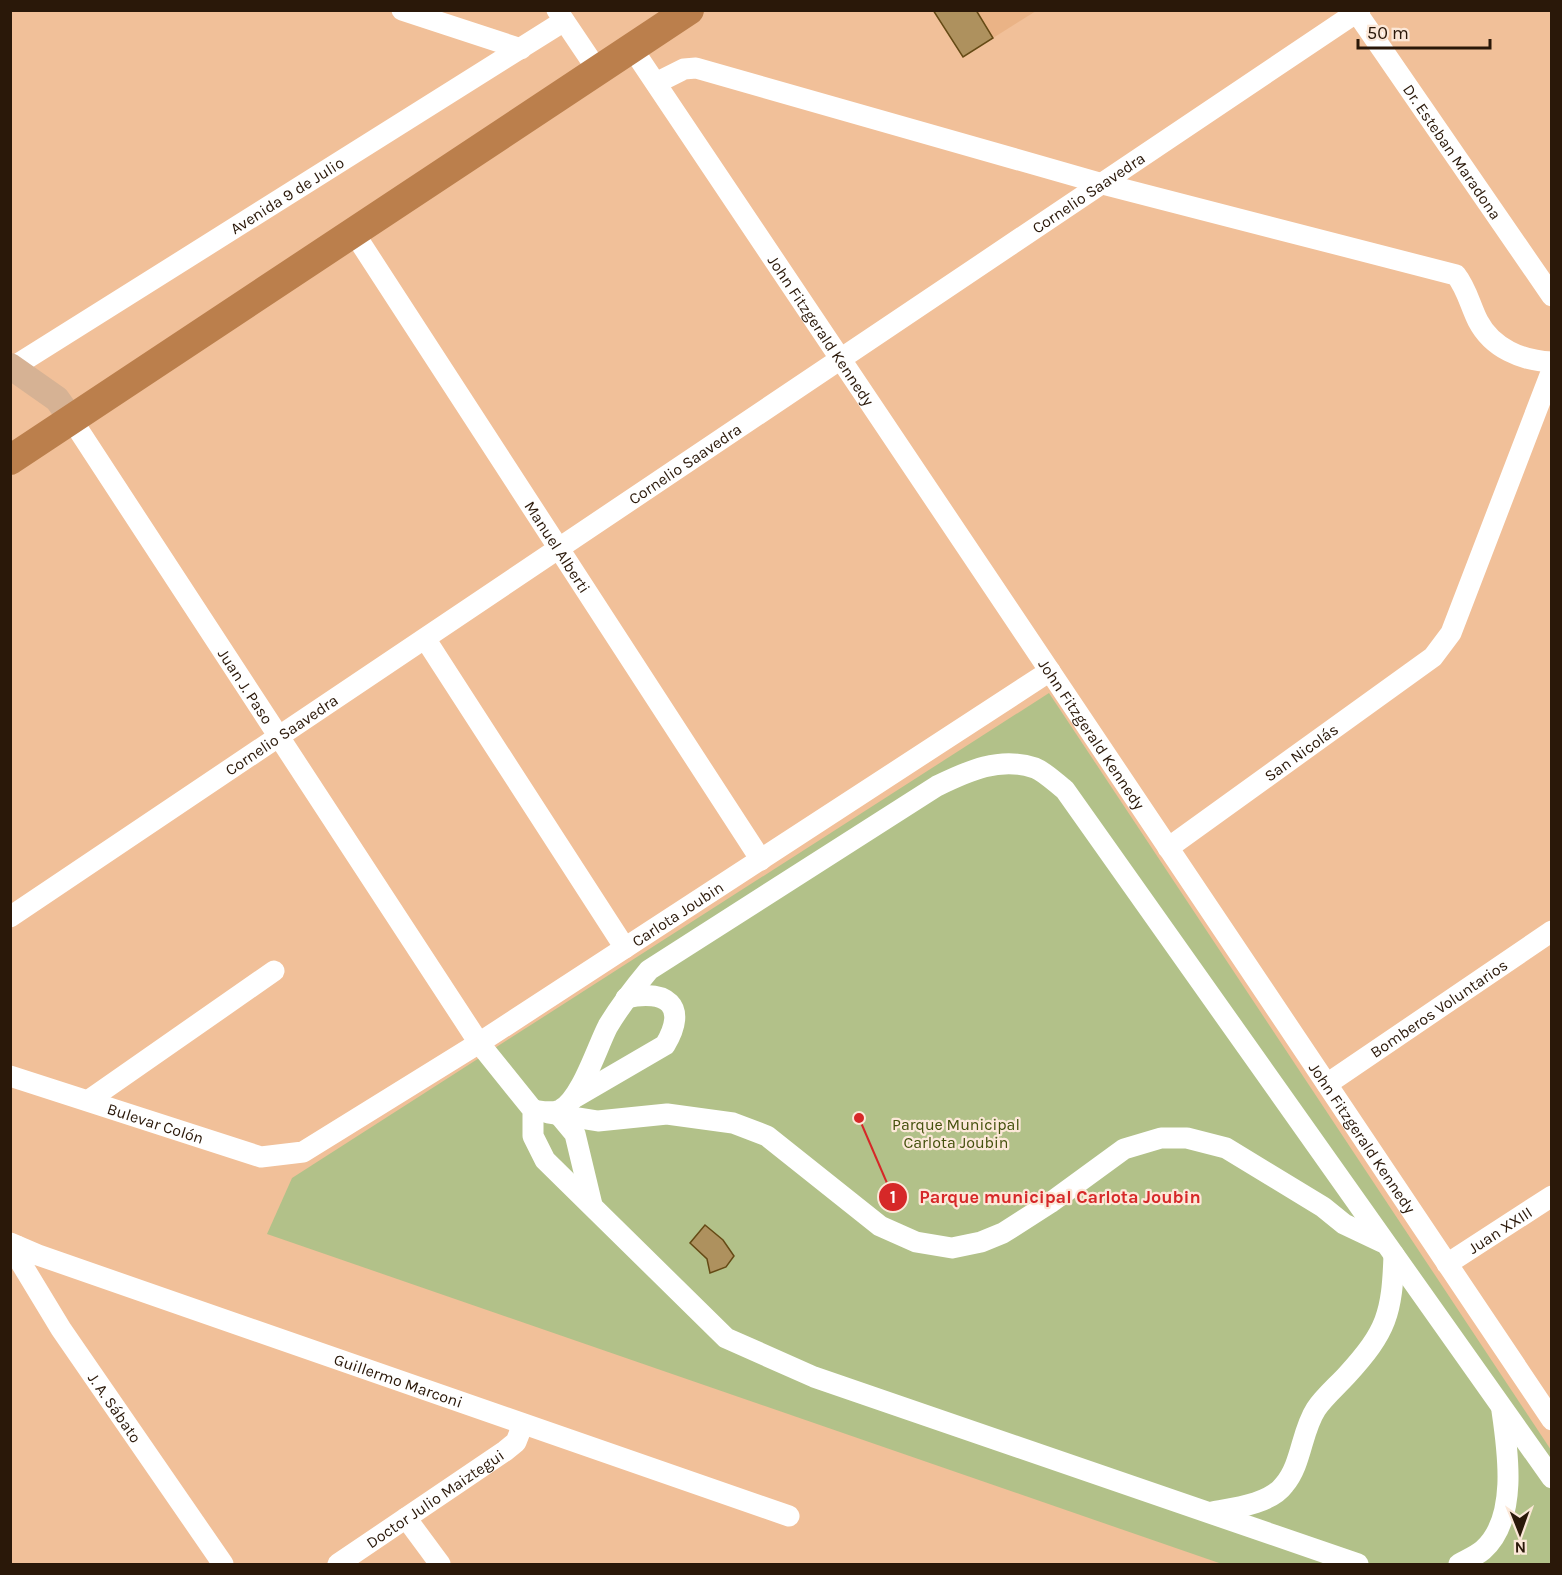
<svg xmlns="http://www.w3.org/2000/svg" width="1562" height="1575" viewBox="0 0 1562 1575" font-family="Karla,sans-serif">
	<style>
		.built { fill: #eab386 }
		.green { fill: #b2c189 }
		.building { fill: #ae915e; stroke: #654a15; stroke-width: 1.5 }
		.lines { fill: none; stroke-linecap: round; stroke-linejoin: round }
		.minor { stroke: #fff; stroke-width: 21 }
		.major { stroke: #d6b294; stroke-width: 26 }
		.highway { stroke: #bb7f4c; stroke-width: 30 }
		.labels { text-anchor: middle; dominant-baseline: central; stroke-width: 4.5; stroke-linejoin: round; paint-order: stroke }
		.street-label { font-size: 16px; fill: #2a1809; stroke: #fce8d8 }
		.park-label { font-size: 16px; fill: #44500c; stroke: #fce8d8 }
		.leader { fill: none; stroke: #d62828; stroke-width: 2 }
		.callout-dot { fill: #d62828; stroke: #fce8d8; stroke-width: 2 }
		.mark-label { font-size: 18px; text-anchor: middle; font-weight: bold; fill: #fff }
		.callout-label { font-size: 18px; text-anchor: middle; font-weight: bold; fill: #d62828; stroke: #fce8d8; stroke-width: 4.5; stroke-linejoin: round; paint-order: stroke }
	</style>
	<rect width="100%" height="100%" fill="#f1c099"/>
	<path class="built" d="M933 11H1036L963 57Z"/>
	<path class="green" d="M1049 693 1551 1450V1564H1222L267 1234 292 1178Z"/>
	<path class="building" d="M933 10H976L993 38 963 57Z
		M705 1225 723 1240 734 1256 726 1267 710 1273 707 1259 690 1243Z"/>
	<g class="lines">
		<g class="minor">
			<path d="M402 10 521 49"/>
			<path d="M557 10 598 71"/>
			<path id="s1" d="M1355 10 1552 296"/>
			<path id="s2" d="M632 48 1552 1420"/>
			<path d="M656 83 684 69 696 68 1103 184 1456 275C1467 289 1470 305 1478 321 1492 348 1522 361 1552 362"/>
			<path id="s3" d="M354 233 761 860"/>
			<path id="s4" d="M10 369 564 21"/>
			<path id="s5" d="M72 420 479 1043 533 1110V1136L545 1160 726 1338 814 1377 1358 1564"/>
			<path d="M426 640 625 948"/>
			<path id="s6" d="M1168 848 1433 657 1451 633 1552 370"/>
			<path id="s7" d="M10 917 1360 10"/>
			<path id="s8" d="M10 1076 261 1157 303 1152 479 1043 1050 671"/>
			<path id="s9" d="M1327 1084 1552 931"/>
			<path d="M574 1098 665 1045C689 1005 666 989 626 998"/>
			<path d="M89 1100 274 971"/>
			<path d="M533 1110C541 1111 551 1114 560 1110 581 1100 597 1047 608 1026 620 1006 634 988 649 970L937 786C968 771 1000 756 1035 768 1045 772 1056 783 1065 790L1552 1478"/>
			<path d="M548 1113 598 1121 667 1114 733 1123 767 1136 880 1226 916 1242 952 1248 981 1242 1003 1233 1050 1203 1124 1149 1161 1138H1187L1226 1148 1323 1207 1344 1224 1382 1242"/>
			<path d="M560 1116 575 1134 592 1205"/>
			<path id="s10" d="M10 1243 38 1255 789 1516"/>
			<path id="s11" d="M17 1246 21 1263 61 1329 223 1564"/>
			<path id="s12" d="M1447 1264 1552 1196"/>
			<path d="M1212 1512C1234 1508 1270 1504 1284 1485 1302 1464 1301 1432 1316 1409 1324 1397 1337 1386 1347 1375 1387 1331 1392 1314 1394 1255"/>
			<path d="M406 1518 440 1564"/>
			<path id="s13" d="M338 1564 505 1451 516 1442 523 1424"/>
			<path d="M1459 1564C1466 1560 1476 1556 1483 1550 1518 1519 1508 1452 1502 1411"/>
		</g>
		<path class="major" d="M10 366 57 399 72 420"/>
		<path class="highway" d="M10 460 689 10"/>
	</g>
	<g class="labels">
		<g class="street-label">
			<text stroke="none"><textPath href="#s1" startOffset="172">Dr. Esteban Maradona</textPath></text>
			<text stroke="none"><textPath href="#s7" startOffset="1299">Cornelio Saavedra</textPath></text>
			<text stroke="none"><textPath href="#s4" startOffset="327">Avenida 9 de Julio</textPath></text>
			<text stroke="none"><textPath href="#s2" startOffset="340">John Fitzgerald Kennedy</textPath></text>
			<text stroke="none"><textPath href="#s7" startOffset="813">Cornelio Saavedra</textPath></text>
			<text stroke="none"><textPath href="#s3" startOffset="374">Manuel Alberti</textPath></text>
			<text stroke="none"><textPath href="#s5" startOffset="318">Juan J. Paso</textPath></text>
			<text stroke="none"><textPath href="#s2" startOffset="826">John Fitzgerald Kennedy</textPath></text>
			<text stroke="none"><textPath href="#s7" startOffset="327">Cornelio Saavedra</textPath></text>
			<text stroke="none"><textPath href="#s6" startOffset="164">San Nicolás</textPath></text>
			<text stroke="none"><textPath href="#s8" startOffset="750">Carlota Joubin</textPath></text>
			<text stroke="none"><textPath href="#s9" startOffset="135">Bomberos Voluntarios</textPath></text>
			<text stroke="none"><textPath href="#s8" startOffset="153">Bulevar Colón</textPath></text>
			<text stroke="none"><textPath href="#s2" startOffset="1312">John Fitzgerald Kennedy</textPath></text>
			<text stroke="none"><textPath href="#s12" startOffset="63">Juan XXIII</textPath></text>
			<text stroke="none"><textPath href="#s10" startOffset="412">Guillermo Marconi</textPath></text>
			<text stroke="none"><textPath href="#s11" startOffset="190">J. A. Sábato</textPath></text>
			<text stroke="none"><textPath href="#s13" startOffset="117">Doctor Julio Maiztegui</textPath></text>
		</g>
		<g class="park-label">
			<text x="956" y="1124">Parque Municipal<tspan x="956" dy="18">Carlota Joubin</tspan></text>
		</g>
	</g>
	<path class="leader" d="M859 1118L893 1197"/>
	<g class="callout-dot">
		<circle cx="859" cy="1118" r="6"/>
		<circle cx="893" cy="1197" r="15"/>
	</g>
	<g class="mark-label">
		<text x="893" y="1203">1</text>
	</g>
	<g class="callout-label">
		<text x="1060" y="1203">Parque municipal Carlota Joubin</text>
	</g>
	<rect width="1562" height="1575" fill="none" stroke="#2a1809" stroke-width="24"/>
	<g transform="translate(1520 1533) rotate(179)" stroke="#fce8d8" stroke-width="4.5" paint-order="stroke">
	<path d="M0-4.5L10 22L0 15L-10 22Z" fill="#2a1809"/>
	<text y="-9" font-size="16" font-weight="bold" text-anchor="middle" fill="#2a1809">N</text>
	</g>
	<path d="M1358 39v9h132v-9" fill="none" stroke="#2a1809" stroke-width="3"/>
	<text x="1367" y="39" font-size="18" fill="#2a1809" stroke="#fce8d8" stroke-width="4.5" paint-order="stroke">50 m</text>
</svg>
